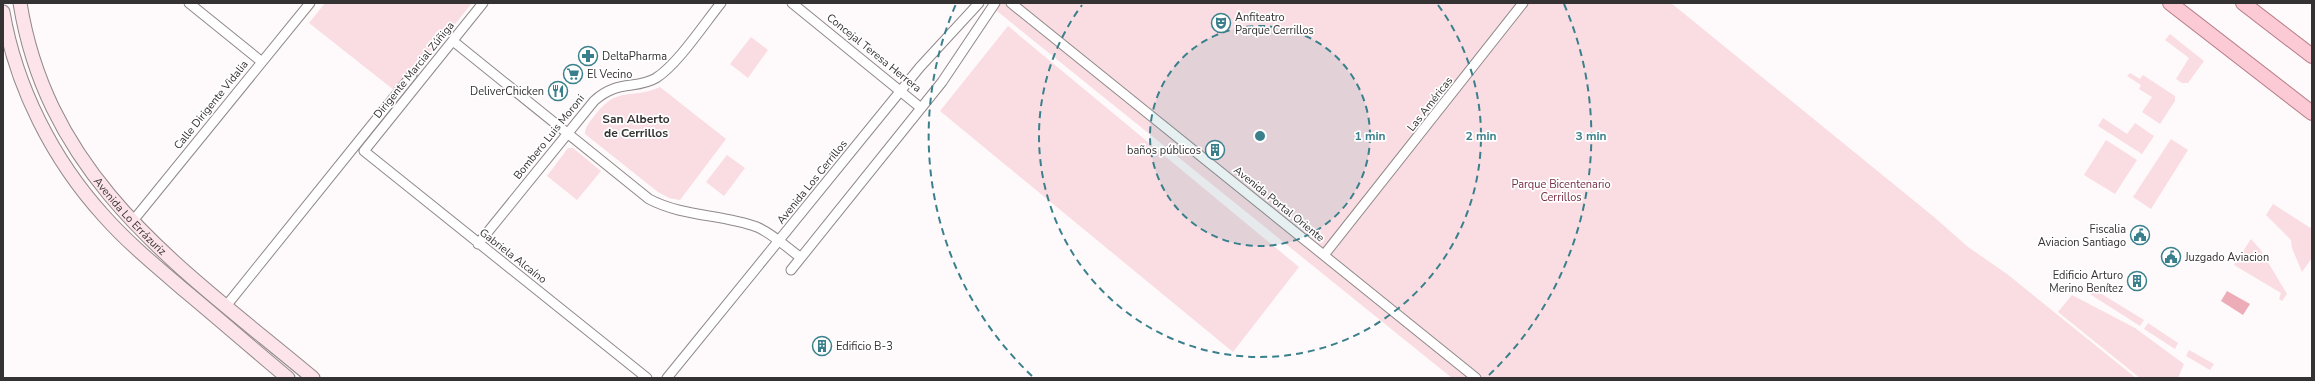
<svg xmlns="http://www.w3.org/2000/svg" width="2315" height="381" viewBox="0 0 2315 381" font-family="'Nunito Sans',sans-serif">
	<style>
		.green { fill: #fadde2 }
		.water { fill: #ecadb9 }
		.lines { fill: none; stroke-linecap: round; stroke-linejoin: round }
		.street-casing { stroke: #90898a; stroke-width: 11 }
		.secondary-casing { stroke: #90898a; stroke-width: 15 }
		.primary-casing { stroke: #b47d89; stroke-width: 16 }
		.street { stroke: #fff; stroke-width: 9 }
		.secondary { stroke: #fde4ea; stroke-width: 13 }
		.primary { stroke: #fbcad4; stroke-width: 14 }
		.ring { fill: none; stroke: #3a808c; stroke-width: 2; stroke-dasharray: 7 5 }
		.labels { text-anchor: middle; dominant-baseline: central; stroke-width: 3.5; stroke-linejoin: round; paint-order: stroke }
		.poi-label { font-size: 11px; fill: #353233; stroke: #fff; text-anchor: start }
		.street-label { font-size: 11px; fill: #353233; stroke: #fff }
		.park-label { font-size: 11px; fill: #792f44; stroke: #fff }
		.neighbourhood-label { font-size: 12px; font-weight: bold; fill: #353233; stroke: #fff }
		.centre { fill: #3a808c; stroke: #fff; stroke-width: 2 }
		.ring-label { font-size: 12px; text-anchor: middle; font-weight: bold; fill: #3a808c; stroke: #fff; stroke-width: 3.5; stroke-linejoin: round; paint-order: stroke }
	</style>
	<rect width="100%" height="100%" fill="#fef9fa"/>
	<path class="green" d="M325 3H472L399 94 309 23Z
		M987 3H1671L1934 217 1968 247 2007 274 2136 378H1452Z
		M1008 26 1299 267 1233 352 940 111Z
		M2170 34 2204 61 2188 83H2182L2176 79 2189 58 2165 40Z
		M751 37 768 50 748 78 730 64Z
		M2130 73 2140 79 2143 75 2175 96V101L2160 124 2142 112 2152 97 2139 89 2141 85 2127 76Z
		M660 87 726 139 680 200 669 198 658 192 585 134C585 126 590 122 595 115 618 85 631 100 660 87Z
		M2103 118 2127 134 2135 123 2154 136 2142 154 2098 126Z
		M2171 139 2188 150 2151 209 2133 197Z
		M2106 140 2137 160 2115 194 2084 175Z
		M568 148H573L601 171 577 200 547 176Z
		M727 155 745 168 724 196 706 182Z
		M2273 204 2312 229V258L2302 272 2292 248 2291 240 2266 215Z
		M2251 239 2260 249 2287 294 2282 301 2279 299 2281 293 2234 265Z
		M2087 285 2144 320 2140 326 2082 289Z
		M2072 295 2135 328 2184 364 2178 378H2140L2058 312Z
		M2148 323 2178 343 2175 349 2144 329Z
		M2189 350 2214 364 2210 370 2186 356Z"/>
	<path class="water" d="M2227 291 2250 304 2243 315 2221 301Z"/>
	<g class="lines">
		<defs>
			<path id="street" d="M189 3 262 62
				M483 3 364 151 647 378
				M792 3 921 108
				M1011 3 1476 378
				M453 41 649 199C683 217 722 214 757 227 773 234 786 247 800 257
				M132 222 310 3
				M478 244 594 101C618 79 636 90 656 78 678 64 704 24 721 3
				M1324 255 1523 3
				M791 270 942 82 995 3
				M226 306 412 75
				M667 378 920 67 979 3"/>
			<g id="secondary">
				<path id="s1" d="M20 3C49 182 184 270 313 378"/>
				<path d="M3 12C16 87 53 160 104 216 128 243 156 266 184 290 219 319 253 349 288 378"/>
			</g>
			<path id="primary" d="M2170 3 2312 113
				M2243 3 2312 56"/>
		</defs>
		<use href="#street" class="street-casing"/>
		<use href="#secondary" class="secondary-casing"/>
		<use href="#primary" class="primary-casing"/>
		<use href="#street" class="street"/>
		<use href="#secondary" class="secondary"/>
		<use href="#primary" class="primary"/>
	</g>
	<circle cx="1260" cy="136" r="110" fill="#3a808c" fill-opacity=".12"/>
	<g class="ring">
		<circle cx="1260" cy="136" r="110"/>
		<path d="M1438 5A221 221 0 1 1 1082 5"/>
		<path d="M1032 376A331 331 0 0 1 956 4M1564 4A331 331 0 0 1 1488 376"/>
	</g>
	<defs>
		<symbol id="theatre-ring" viewBox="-11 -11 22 22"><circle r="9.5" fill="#fff" stroke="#3a808c" stroke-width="1.5"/><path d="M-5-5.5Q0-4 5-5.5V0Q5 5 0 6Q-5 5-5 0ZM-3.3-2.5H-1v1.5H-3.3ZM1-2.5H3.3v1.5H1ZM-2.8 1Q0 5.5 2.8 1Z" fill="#3a808c"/></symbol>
		<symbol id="pharmacy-ring" viewBox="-11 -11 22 22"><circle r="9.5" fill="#fff" stroke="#3a808c" stroke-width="1.5"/><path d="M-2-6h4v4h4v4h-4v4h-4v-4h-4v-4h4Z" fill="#3a808c"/></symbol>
		<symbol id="supermarket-ring" viewBox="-11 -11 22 22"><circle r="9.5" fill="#fff" stroke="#3a808c" stroke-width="1.5"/><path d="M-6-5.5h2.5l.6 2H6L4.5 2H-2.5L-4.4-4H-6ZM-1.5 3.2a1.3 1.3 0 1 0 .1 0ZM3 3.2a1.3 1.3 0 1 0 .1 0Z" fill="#3a808c"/></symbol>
		<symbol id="restaurant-ring" viewBox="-11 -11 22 22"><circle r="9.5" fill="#fff" stroke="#3a808c" stroke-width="1.5"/><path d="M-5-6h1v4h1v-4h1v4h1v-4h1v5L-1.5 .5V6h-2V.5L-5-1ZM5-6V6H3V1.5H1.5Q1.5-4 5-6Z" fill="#3a808c"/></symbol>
		<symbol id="building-ring" viewBox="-11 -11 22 22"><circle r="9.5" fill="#fff" stroke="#3a808c" stroke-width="1.5"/><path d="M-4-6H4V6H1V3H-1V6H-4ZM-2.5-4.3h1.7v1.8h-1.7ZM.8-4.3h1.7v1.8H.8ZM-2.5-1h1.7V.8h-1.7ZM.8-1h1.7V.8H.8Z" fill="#3a808c"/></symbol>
		<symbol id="civic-ring" viewBox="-11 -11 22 22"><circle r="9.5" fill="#fff" stroke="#3a808c" stroke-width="1.5"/><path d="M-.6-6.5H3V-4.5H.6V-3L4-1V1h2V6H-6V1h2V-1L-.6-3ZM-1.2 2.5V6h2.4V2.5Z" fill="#3a808c"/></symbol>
	</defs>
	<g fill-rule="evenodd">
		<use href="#theatre-ring" x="1210" y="12" width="22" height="22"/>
		<use href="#pharmacy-ring" x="577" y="45" width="22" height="22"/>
		<use href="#supermarket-ring" x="562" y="63" width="22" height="22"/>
		<use href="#restaurant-ring" x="547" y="80" width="22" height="22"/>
		<use href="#building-ring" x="1204" y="139" width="22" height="22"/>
		<use href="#civic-ring" x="2129" y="224" width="22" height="22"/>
		<use href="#civic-ring" x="2160" y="246" width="22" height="22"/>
		<use href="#building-ring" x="2126" y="270" width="22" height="22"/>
		<use href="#building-ring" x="811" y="335" width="22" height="22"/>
	</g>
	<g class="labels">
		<g class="poi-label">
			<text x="1235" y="17">Anfiteatro<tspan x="1235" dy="13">Parque Cerrillos</tspan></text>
			<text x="602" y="56">DeltaPharma</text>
			<text x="587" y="74">El Vecino</text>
			<text x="544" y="91" text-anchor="end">DeliverChicken</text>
			<text x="1201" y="150" text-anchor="end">baños públicos</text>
			<text x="2126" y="229" text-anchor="end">Fiscalia<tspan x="2126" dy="13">Aviacion Santiago</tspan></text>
			<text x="2185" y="257">Juzgado Aviacion</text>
			<text x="2123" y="275" text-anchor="end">Edificio Arturo<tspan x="2123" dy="13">Merino Benítez</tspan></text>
			<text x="836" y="346">Edificio B-3</text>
		</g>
		<g class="street-label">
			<text transform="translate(874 53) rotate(39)">Concejal Teresa Herrera</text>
			<text transform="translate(414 70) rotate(-51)">Dirigente Marcial Zúñiga</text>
			<text transform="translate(1430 104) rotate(-52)">Las Américas</text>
			<text transform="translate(211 105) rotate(-51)">Calle Dirigente Vidalia</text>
			<text transform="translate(549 137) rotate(-51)">Bombero Luis Moroni</text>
			<text transform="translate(812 182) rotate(-51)">Avenida Los Cerrillos</text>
			<text transform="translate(1279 204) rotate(39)">Avenida Portal Oriente</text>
			<text stroke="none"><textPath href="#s1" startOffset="244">Avenida Lo Errázuriz</textPath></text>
			<text transform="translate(513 256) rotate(38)">Gabriela Alcaíno</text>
		</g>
		<g class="park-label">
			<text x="1561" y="184">Parque Bicentenario<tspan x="1561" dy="13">Cerrillos</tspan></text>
		</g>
		<g class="neighbourhood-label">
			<text x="636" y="119">San Alberto<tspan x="636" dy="14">de Cerrillos</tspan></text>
		</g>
	</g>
	<circle cx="1260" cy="136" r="6" class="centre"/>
	<g class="ring-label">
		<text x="1370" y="140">1 min</text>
		<text x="1481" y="140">2 min</text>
		<text x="1591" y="140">3 min</text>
	</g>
	<rect width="2315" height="381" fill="none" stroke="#353233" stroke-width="8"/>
</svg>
